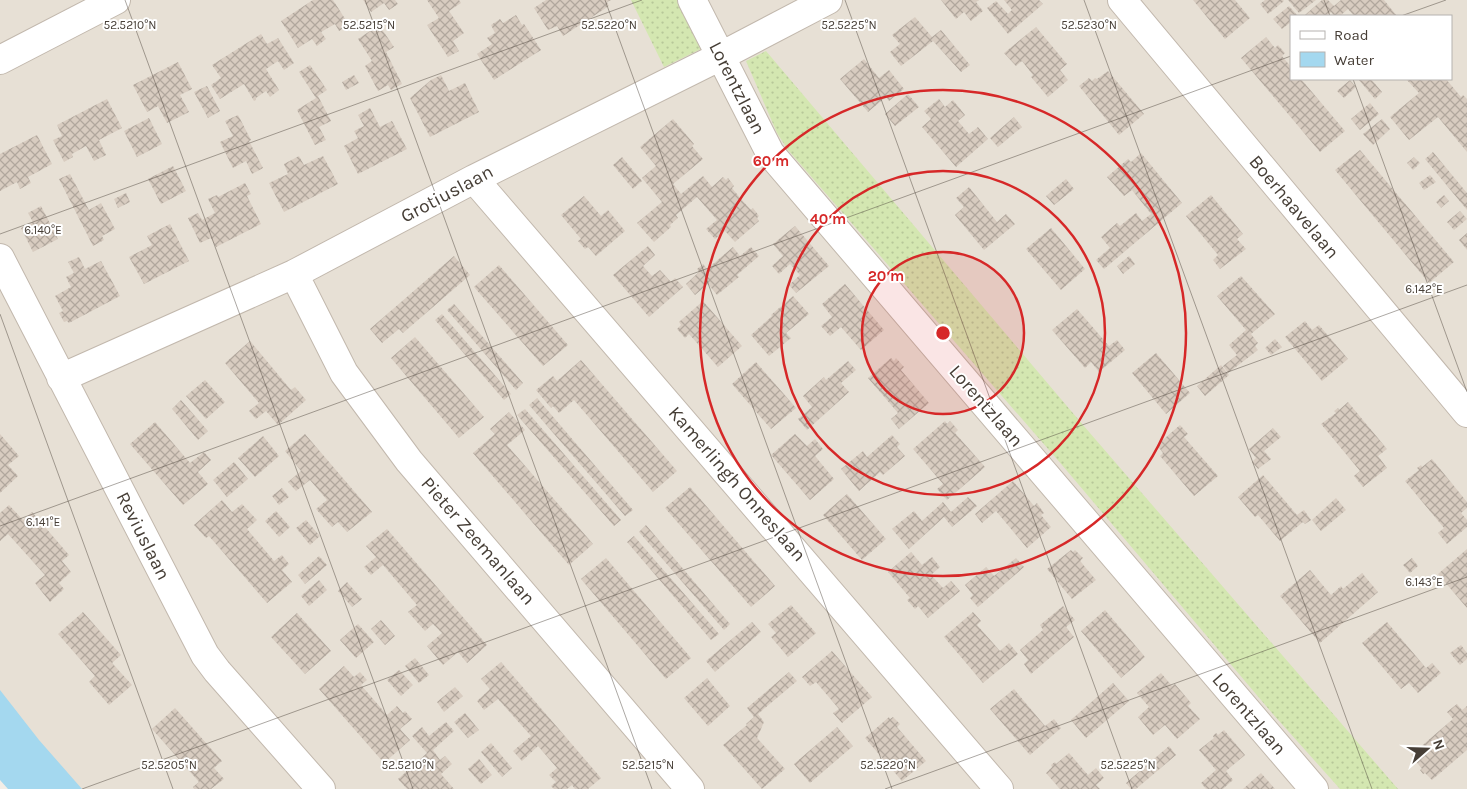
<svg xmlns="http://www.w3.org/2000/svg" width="1467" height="789" viewBox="0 0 1467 789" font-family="Karla,sans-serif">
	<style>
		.residential { fill: #e7e0d5; fill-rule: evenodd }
		.grass { fill: url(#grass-dots) }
		.water { fill: #a4d8ef }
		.building { fill: url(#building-cross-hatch) }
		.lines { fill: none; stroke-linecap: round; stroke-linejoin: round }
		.street-casing { stroke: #c2b8ad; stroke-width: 30 }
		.street { stroke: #fff; stroke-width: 28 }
		.ticks { fill: none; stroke: #463e36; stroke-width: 1; stroke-opacity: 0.45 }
		.ring { fill: none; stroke: #d62828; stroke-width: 2.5 }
		.labels { text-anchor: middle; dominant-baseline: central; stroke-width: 4; stroke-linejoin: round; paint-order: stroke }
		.street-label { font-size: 19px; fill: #463e36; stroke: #fff }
		.ticks-label { font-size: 12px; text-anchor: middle; fill: #463e36; stroke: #fff; stroke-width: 4; stroke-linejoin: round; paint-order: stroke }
		.centre { fill: #d62828; stroke: #fff; stroke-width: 2.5 }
		.ring-label { font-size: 15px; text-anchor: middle; font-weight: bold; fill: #d62828; stroke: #fff; stroke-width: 4; stroke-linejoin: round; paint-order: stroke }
	</style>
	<defs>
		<pattern id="grass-dots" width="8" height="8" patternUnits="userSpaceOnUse" patternTransform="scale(1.25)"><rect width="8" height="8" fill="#d4e7b1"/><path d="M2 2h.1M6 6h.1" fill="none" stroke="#b7c799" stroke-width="1.8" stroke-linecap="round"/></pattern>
		<pattern id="building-cross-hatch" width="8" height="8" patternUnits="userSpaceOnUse" patternTransform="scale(1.25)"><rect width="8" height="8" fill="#d8ccc0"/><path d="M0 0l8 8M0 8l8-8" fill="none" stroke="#b1a79d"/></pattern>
	</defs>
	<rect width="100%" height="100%" fill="#f3eee7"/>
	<path class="residential" d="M0 0H1467V789H70L0 704ZM1291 16H1451V79H1291Z"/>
	<path class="grass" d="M631 0H682L705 47 664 67Z
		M766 51 1083 425 1398 789H1340L1272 713 1062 465 788 150 777 133 746 61Z"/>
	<path class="water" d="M0 690 39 740 82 789H8L0 780Z"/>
	<path class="building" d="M313 0H333L349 25 339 31 335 24 321 32 326 39 317 46 312 39 298 48 281 21Z
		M363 0H395L398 4 389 10 384 3 371 12Z
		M427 0H459L461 3 449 11 464 33 453 41 459 51 448 57 427 25 439 18Z
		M546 0H611L607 2 609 6 563 36 557 26 548 30 534 8Z
		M941 0H979L976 2 983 11 971 21 964 12 956 19Z
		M1004 0H1039L1043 4 1008 34 987 8 996 1 1008 14 1012 10Z
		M1193 0H1235L1250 18 1225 39Z
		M1265 0H1283L1284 1 1268 14 1260 4Z
		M1288 0H1316L1299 13Z
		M1322 0H1328L1334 6 1341 0H1384L1397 16H1354L1348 9 1340 16H1334L1331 12 1327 16H1306L1305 15Z
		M1289 6 1298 16H1291V22L1282 29 1273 19Z
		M516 15 522 25 524 24 541 50 494 80 477 54 492 44 487 38 495 33 491 25 500 19 503 23Z
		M915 17 932 37 941 30 970 65 961 72 933 41 901 66 890 52 900 44 892 35Z
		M379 25 394 47 386 52 402 84 391 90 388 85 378 91 365 66 372 61 358 39Z
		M1036 27 1067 64 1060 70 1068 80 1048 97 1031 77 1033 75 1022 61 1016 66 1004 53Z
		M261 34 267 44 278 38 294 63 284 70 278 61 266 69 279 90 270 97 266 91 256 98V100L254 101 244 84 220 99 211 85 221 78 212 65Z
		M1266 37 1275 48 1278 45 1285 53 1282 56 1291 67V79H1301L1345 131 1320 152 1241 58Z
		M864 59 879 78 889 70 904 89 889 101 886 97 868 112 840 79Z
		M178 62 192 89 180 95 189 112 167 123 158 106 147 112 133 85Z
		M310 65 327 90 318 96 331 121 319 127 326 140 315 145 297 110 316 98 299 72Z
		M1108 71 1144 114 1119 135 1079 86 1089 78 1092 81 1095 78 1097 79Z
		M354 75 359 83 346 90 342 82Z
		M441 75 449 91 465 83 479 112 430 137 410 98 431 80Z
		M1358 79H1371L1382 92 1375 99Z
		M1406 79H1446L1461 97 1463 95 1467 99V152L1438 117 1409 140 1390 117 1419 93Z
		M1350 80 1356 87 1344 98 1337 91Z
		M207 86 220 111 208 118 194 92Z
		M908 94 919 107 895 126 885 114Z
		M107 99 122 128 99 140 106 155 94 161 86 146 72 154 73 157 64 162 53 140 62 136 57 125Z
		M939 99 945 107 953 100 965 115 958 121 969 134 978 127 988 139 956 167 922 127 931 119 924 111Z
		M1370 103 1379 114 1360 130 1351 119Z
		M370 108 380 127 392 121 407 149 358 174 344 146 358 138 354 131 364 126 358 115Z
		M238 115 251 140 249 141 263 168 252 174 246 161 233 168 220 142 233 136 225 121Z
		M1014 117 1022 127 998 147 990 138Z
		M149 118 162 144 137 157 124 131Z
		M673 119 694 144 692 146 703 159 673 184 681 194 703 176 712 187 723 177 726 180 728 178 734 186 732 188 741 199 751 210 753 208 759 216 757 218 759 221 735 242 725 231 715 239 706 229 717 220 697 197 676 215 678 218 670 225 671 227 654 242 637 223 662 202 642 178 656 166 640 147Z
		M1382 119 1390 129 1373 145 1363 134Z
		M37 135 52 164 28 177 31 183 20 189 17 182 0 191V154Z
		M1360 150 1454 262 1429 283 1335 170Z
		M1433 152 1467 193V210L1425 159Z
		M1141 153 1182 203 1104 269 1096 260 1110 248 1101 237 1117 223 1120 226 1136 213 1142 221 1151 214 1132 190 1124 196 1107 177 1128 159 1131 162Z
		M299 156 304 165 323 156 338 184 284 212 269 183 288 174 284 164Z
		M622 157 642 181 633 189 613 165Z
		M1414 157 1420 163 1413 170 1407 163Z
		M173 166 186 191 161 204 148 179Z
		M70 174 89 210 101 203 115 229 102 236 104 240 93 246 59 179Z
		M1430 175 1436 182 1424 190 1419 183Z
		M1066 179 1074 189 1054 205 1046 196Z
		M245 183 251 194 247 196 261 224 216 247 211 238 200 243 188 218 198 213 202 220 215 213 208 199 217 195 218 197Z
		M969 187 997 222 1006 214 1015 224 984 250 955 215 964 207 956 198Z
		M126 193 130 202 118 208 114 199Z
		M1211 195 1243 234 1237 239 1246 249 1220 269 1213 260 1218 255 1186 216Z
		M1444 195 1449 201 1441 208 1436 202Z
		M584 196 601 216 608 210 625 231 596 256 588 247 585 249 578 241 581 239 561 215Z
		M41 206 58 239 33 252 21 228 33 222 28 213Z
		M1460 211 1467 219 1454 230 1447 222Z
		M170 224 189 261 144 284 129 257 152 245 147 236Z
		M795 226 829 266 796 293 789 285 800 275 790 264 779 274 772 266 783 256 773 244Z
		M1051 228 1085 269 1061 290 1026 249Z
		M1467 233V250L1459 240Z
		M648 246 655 255 643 266 652 276 660 270 671 282 675 278 683 287 649 317 613 275Z
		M733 247 740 256 751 247 759 256 737 275 739 277 717 295 708 284 695 295 686 284 699 272 697 269 703 264 707 269Z
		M454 256 470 275 403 333 399 329 382 343 370 329Z
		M1129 256 1135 264 1123 274 1117 266Z
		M79 257 85 269 101 261 120 296 69 323 67 321 64 322 59 313 63 311 55 296 71 287 66 277 74 273 68 262Z
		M499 265 568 345 543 366 474 287Z
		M1241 276 1275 314 1251 334 1258 343 1255 346 1258 350 1228 373 1223 366 1237 355 1229 345 1246 330 1217 296Z
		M845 284 884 330 861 350 841 327 830 336 821 326 832 317 822 304Z
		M793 296 809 314 786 333 791 338 769 356 751 335 772 316 771 315Z
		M703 301 742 346 718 367 689 334 685 338 677 329 681 325 679 322Z
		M454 304 523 383 516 390 447 310Z
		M1077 309 1109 346 1117 340 1125 350 1099 372 1091 362 1085 368 1052 330Z
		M442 314 511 394 504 400 435 320Z
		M1305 321 1312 330 1319 325 1348 359 1322 381 1285 337Z
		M415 337 484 417 459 438 391 358Z
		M1275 339 1282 347 1271 355 1265 348Z
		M250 341 291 390 295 387 306 400 278 425 266 411 256 419 249 411 259 403 225 363Z
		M1156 353 1190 393 1166 414 1132 373Z
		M891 358 894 361 896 358 904 367 901 370 929 403 899 429 891 419 898 413 868 378Z
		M581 360 677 471 653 492 574 400 559 413 553 406 551 408 536 390 553 376 557 381Z
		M848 361 856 370 841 383 849 392 807 430 798 419 812 407 803 396 824 377 826 380Z
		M756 362 796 408 771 429 732 384Z
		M1221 365 1229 375 1205 396 1197 386Z
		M205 380 225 402 206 419 186 396Z
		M537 398 633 510 625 516 529 405Z
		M181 400 208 431 198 440 172 409Z
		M1348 402 1387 449 1378 456 1387 468 1363 487 1354 476 1360 471 1321 424 1336 413 1334 411 1338 408 1339 410Z
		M525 409 621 520 614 526 517 415Z
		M509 412 525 430 507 445 593 544 569 565 473 453 495 434 490 429Z
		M945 421 947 424 950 421 958 430 955 433 985 467 947 500 937 489 943 484 913 449Z
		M155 422 190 463 204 452 211 460 198 472 208 484 183 505 130 444Z
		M1180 425 1188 434 1184 437 1218 476 1194 496 1160 456 1163 453 1157 445Z
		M1273 428 1281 437 1264 451 1271 459 1258 469 1252 462 1256 458 1249 449Z
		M0 434 19 456 8 465 18 476 0 493Z
		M305 434 372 512 347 532 338 522 332 527 316 509 327 500 310 480 296 491 288 482 301 471 285 451Z
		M795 434 807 446 815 439 823 449 815 456 834 479 810 500 771 455Z
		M892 435 900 444 897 447 905 456 883 475 880 472 859 491 841 469 863 451 867 457Z
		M263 436 279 456 255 477 238 458Z
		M1432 459 1467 502V508L1461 513 1467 520V527L1447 544 1438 533 1444 528 1405 481 1419 470 1417 468 1421 465 1422 467Z
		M234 462 248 479 227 497 213 480Z
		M1263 475 1297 515 1304 510 1311 520 1305 524 1303 522 1280 541 1258 515 1255 517 1238 497Z
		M1013 481 1034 506 1037 503 1044 513 1041 515 1051 527 1027 548 996 511 982 523 975 514Z
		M690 487 775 586 751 607 665 508Z
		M282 488 289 497 279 505 272 496Z
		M847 494 886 539 862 560 823 515Z
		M968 497 977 506 952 527 944 517 909 549 892 529 914 511 922 521 943 502 951 512Z
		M1336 498 1346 510 1321 531 1312 520Z
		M222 500 232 512 242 504 257 520 247 529 274 561 282 555 289 564 282 570 292 582 267 603 209 536 206 538 194 525Z
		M9 505 23 520 32 512 69 555 62 561 71 572 59 583 64 589 50 602 35 583 45 575 8 534 0 541V513Z
		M276 511 290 527 279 537 265 521Z
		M306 520 320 536 310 545 296 528Z
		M646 525 730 624 724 630 639 532Z
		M387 529 487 645 467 663 458 652 443 665 427 646 442 633 433 624 425 631 408 612 417 605 383 565 371 575 364 567 376 557 366 546Z
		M634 536 719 634 711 640 627 542Z
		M1467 549V608L1438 574Z
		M1071 550 1073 552 1075 550 1083 558 1080 561 1096 580 1072 599 1047 569Z
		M911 552 922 565 932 557 940 567 931 575 933 577 943 588 951 581 960 591 928 618 918 606 915 609 907 600 910 598 888 572Z
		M319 556 327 565 305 584 298 575Z
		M606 558 691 658 666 679 581 579Z
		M1016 558 1024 567 978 607 970 598 973 595 965 585 986 567 994 576Z
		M1412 558 1418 566 1410 573 1403 565Z
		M1310 570 1331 595 1341 586 1343 589 1362 573 1378 592 1320 643 1280 596Z
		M319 580 327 590 309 606 301 596Z
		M347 582 362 599 352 607 338 591Z
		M791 605 816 633 788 657 771 637 776 633 768 624Z
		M1063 606 1075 620 1066 627 1074 637 1031 674 1024 664 1028 660 1020 650 1043 630 1040 625Z
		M1105 610 1145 657 1121 678 1081 631Z
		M83 612 121 655 112 663 132 685 109 705 89 682 95 676 58 634Z
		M973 612 981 621 977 625 1000 651 1009 643 1018 654 983 683 944 637Z
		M297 613 331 651 305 674 271 637Z
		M381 620 395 636 385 645 371 629Z
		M752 622 761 632 715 672 706 661Z
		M1387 622 1426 668 1432 663 1441 673 1418 693 1409 683 1401 689 1362 643Z
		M358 624 374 642 356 658 340 640Z
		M1461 645 1467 653V659L1460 665 1450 653Z
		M832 651 872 697 842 723 833 713 839 709 816 682 810 686 802 677Z
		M415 658 429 675 419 683 405 666Z
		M501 662 601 778 588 789H575L572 785 567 789H554L551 786 556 782 549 775 557 768 538 746 522 761 513 751 531 736 498 699 484 710 477 701 490 689 481 679Z
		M344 666 354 677 360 672 367 680 361 685 387 715 397 706 403 713 405 711 412 719 400 729 410 740 384 763 319 689Z
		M399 670 413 685 401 696 387 680Z
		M789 672 797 681 758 714 764 722 757 738 785 769 762 789 723 745 747 725 746 724 754 717 747 708Z
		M1161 673 1172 686 1175 684 1191 703 1188 706 1200 719 1177 739 1165 725 1153 735 1138 717 1149 707 1137 693Z
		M707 678 730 706 708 726 684 698Z
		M1113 683 1129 701 1086 738 1071 720Z
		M455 687 463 696 444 712 437 702Z
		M1014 689 1045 726 1054 719 1061 728 1030 755 990 709Z
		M1457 704 1462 710 1467 706V750L1432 780 1425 773 1423 774 1420 770 1422 769 1411 755 1453 719 1447 712Z
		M175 708 222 761 214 768 224 779 211 789H194L193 787 199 782 152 729Z
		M465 713 479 730 468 738 454 722Z
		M889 717 890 719 893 717 900 724 897 727 926 761 902 781 865 738Z
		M446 722 454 731 433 750 440 760 445 756 452 764 441 774 454 789H407L398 779 427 753 412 736 422 727 429 736Z
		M837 727 853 746 810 783 794 764Z
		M1224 730 1245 755 1226 771 1233 780 1223 789H1206L1201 783 1216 770 1199 750 1214 738 1213 736 1216 733 1218 735Z
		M491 743 512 768 502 777 481 752Z
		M1169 746 1176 755 1136 789H1131L1126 783Z
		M1069 753 1088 775 1096 768 1104 778 1096 785 1100 789H1060L1046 773 1052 767 1051 765 1055 762 1056 764Z
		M479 759 492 775 481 784 468 769Z
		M1261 773 1275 789H1243Z"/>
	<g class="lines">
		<defs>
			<path id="street" d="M692 0 770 153 1314 789
				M1122 0 1467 413
				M0 60 116 0
				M474 179 999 789
				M0 258 205 655 217 671 321 789
				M294 274 344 373 409 461 690 789
				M61 378 294 274 474 179 721 56 828 0"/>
		</defs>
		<use href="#street" class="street-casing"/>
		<use href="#street" class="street"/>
	</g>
	<path class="ticks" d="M125 0 413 789M365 0 652 789M605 0 892 789M845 0 1132 789M1084 0 1372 789M1324 0 1330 16M1401 16 1446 0M1353 79 1467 392M0 234 642 0M0 314 173 789M0 526 1291 56M82 789 1467 285M885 789 1467 577"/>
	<circle cx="943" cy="333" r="81" fill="#d62828" fill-opacity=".12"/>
	<g class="ring">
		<circle cx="943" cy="333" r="81"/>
		<circle cx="943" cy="333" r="162"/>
		<circle cx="943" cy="333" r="243"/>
	</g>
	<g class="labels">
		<g class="street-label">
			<text transform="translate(737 88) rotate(63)">Lorentzlaan</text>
			<text transform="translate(447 194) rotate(-28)">Grotiuslaan</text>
			<text transform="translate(1294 207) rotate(50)">Boerhaavelaan</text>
			<text transform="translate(986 406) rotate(49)">Lorentzlaan</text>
			<text transform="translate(737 484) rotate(49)">Kamerlingh Onneslaan</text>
			<text transform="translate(143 536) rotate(63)">Reviuslaan</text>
			<text transform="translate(478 541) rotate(49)">Pieter Zeemanlaan</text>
			<text transform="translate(1249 714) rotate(49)">Lorentzlaan</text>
		</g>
	</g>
	<g class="ticks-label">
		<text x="130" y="29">52.5210°N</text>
		<text x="369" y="29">52.5215°N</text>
		<text x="609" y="29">52.5220°N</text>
		<text x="849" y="29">52.5225°N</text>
		<text x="1089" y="29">52.5230°N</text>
		<text x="43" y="234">6.140°E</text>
		<text x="1424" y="293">6.142°E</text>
		<text x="43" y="526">6.141°E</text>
		<text x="1424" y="586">6.143°E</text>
		<text x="169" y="769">52.5205°N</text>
		<text x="408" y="769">52.5210°N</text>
		<text x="648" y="769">52.5215°N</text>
		<text x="888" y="769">52.5220°N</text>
		<text x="1128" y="769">52.5225°N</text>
	</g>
	<circle cx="943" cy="333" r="8" class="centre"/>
	<g class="ring-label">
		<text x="771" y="166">60 m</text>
		<text x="828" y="224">40 m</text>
		<text x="886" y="281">20 m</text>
	</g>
	<rect x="1290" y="15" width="162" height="65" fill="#ffffff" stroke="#b5b2af"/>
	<rect x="1300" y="31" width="25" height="8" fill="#ffffff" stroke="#b5b2af"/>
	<text x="1334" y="40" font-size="15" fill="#463e36">Road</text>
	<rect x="1300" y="52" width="25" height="15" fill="#a4d8ef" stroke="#b5b2af"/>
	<text x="1334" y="65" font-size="15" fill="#463e36">Water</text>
	<g transform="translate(1427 749) rotate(70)" stroke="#ffffff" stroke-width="4" paint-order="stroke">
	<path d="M0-4L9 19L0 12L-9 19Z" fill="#463e36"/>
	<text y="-8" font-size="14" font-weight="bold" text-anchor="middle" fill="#463e36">N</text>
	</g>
</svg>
